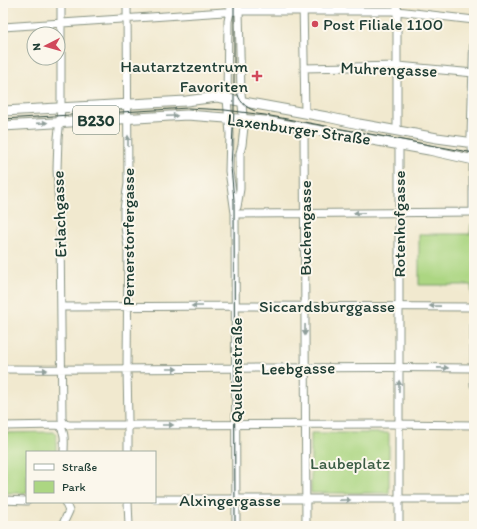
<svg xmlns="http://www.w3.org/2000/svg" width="477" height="529" viewBox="0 0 477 529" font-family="Itim,sans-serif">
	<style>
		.green { fill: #acd682; stroke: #668a5b }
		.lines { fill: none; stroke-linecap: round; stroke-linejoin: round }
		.minor-casing { stroke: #889382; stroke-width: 9 }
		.major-casing { stroke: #889382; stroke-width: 11 }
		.minor { stroke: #fff; stroke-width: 7 }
		.major { stroke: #fff; stroke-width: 9 }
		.tram { stroke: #1f3d34; stroke-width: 1 }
		.oneway { fill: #8f9e9a }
		.poi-dot { fill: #d1495b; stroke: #fbf7ec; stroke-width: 1.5 }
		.labels { text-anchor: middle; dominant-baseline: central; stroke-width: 4; stroke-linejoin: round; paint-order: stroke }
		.shield { fill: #fbf7ec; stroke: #61756b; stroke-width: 1 }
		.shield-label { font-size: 16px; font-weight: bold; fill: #1f3d34 }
		.poi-label { font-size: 17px; fill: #1f3d34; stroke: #fbf7ec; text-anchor: start }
		.street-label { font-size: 17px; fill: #1f3d34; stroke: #fbf7ec }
		.park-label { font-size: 17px; fill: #3b5c44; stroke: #fbf7ec }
	</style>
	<rect width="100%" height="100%" fill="#fbf7ec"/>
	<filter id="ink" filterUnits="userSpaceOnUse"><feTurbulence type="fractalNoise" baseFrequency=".025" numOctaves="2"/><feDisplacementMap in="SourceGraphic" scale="8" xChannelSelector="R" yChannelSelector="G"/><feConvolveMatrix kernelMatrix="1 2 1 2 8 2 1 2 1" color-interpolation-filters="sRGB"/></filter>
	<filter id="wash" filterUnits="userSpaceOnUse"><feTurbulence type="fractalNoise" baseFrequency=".012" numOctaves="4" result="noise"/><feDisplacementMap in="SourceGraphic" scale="16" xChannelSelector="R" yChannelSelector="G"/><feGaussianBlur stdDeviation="0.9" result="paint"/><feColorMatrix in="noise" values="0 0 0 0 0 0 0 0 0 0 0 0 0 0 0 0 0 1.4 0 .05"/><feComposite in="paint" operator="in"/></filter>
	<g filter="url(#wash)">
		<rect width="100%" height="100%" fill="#f1e9cf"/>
		<path class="green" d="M474 223V298L472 297 471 285H419V234H470L471 224Z
			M54 432 56 434V452H27V493H3V433Z
			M311 433H389V493H311Z"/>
	</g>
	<g filter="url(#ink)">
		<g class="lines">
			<defs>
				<path id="minor" d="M61 3V109L58 138 57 169 60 231 62 420 65 424 69 425H125L128 424V421L127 369 128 247 124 220V209L128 184 127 3
					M232 3 228 21 227 99 230 134 229 171 235 213 236 526
					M303 3 305 113
					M3 27 239 11H397L474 20
					M304 68 398 66 474 73
					M304 127 306 526
					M397 131V3
					M399 144V526
					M237 207 240 189V153L242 145 244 127 241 93 239 11 238 3
					M235 214 473 212V159L471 137 474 27
					M61 307 237 306 474 307
					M474 307V385
					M3 369C160 370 317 366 474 368
					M3 426 59 425C66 432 64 443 64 452
					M128 452V428L129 426 133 425 390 424 474 425
					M155 499H474
					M3 500 27 501
					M128 502 129 526
					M62 526 69 511 65 502"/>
				<path id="major" d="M3 111 186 101 217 97 327 117 359 124 437 138 474 143
					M3 126 187 115 265 121 429 150 474 160"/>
			</defs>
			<use href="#minor" class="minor-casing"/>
			<use href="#major" class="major-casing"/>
			<use href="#minor" class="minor"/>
			<use href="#major" class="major"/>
			<path class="tram" d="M234 3V110L231 167 234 200 235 526
				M237 90C238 101 245 107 255 111
				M3 119 188 108 225 110 265 115 474 153"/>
		</g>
		<defs><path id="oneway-solid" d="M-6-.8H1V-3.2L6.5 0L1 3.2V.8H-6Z"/></defs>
		<g class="oneway">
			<use href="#oneway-solid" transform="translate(172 116) rotate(-3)"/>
			<use href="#oneway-solid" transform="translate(42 123) rotate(-4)"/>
			<use href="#oneway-solid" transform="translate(128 141) rotate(-90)"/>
			<use href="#oneway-solid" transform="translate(359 213) rotate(179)"/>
			<use href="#oneway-solid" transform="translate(197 306) rotate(180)"/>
			<use href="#oneway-solid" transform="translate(435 306) rotate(-179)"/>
			<use href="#oneway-solid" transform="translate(305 330) rotate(91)"/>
			<use href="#oneway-solid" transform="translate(443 368) rotate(1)"/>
			<use href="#oneway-solid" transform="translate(172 369)"/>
			<use href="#oneway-solid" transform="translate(42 370)"/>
			<use href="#oneway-solid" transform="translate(399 386) rotate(-89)"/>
			<use href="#oneway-solid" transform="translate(168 425)"/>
			<use href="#oneway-solid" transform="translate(345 500) rotate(-1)"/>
		</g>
	</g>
	<g class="poi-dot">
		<circle cx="315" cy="24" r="4"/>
		<path d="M255 70h4v4h4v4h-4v4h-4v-4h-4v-4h4z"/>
	</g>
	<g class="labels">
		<rect class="shield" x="73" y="106" width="46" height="28" rx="3"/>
		<g class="shield-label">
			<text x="96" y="120">B230</text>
		</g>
		<g class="poi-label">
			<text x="323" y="24">Post Filiale 1100</text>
			<text x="248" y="66" text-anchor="end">Hautarztzentrum<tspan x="248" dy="20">Favoriten</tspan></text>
		</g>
		<g class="street-label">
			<text transform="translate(389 69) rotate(2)">Muhrengasse</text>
			<text transform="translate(299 129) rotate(8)">Laxenburger Straße</text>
			<text transform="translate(59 214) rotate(-92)">Erlachgasse</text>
			<text transform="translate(399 224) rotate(-90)">Rotenhofgasse</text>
			<text transform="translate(305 228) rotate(-90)">Buchengasse</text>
			<text transform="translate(128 237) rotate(-90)">Pernerstorfergasse</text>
			<text x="327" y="306">Siccardsburggasse</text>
			<text transform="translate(298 368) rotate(-1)">Leebgasse</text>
			<text transform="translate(236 370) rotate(-90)">Quellenstraße</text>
			<text x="230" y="500">Alxingergasse</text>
		</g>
		<g class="park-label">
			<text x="350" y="463">Laubeplatz</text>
		</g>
	</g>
	<rect width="477" height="529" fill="none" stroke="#fbf7ec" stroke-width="16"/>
	<rect x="26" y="451" width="130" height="52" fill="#fbf7ec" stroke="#a3ada2"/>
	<rect x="34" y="464" width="20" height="6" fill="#ffffff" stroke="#a3ada2"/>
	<text x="62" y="471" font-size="12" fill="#1f3d34">Straße</text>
	<rect x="34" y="481" width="20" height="12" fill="#acd682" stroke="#a3ada2"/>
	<text x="62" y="491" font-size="12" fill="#1f3d34">Park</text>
	<g transform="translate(46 46) rotate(264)"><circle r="19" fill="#fbf7ec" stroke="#a3ada2"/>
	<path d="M0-3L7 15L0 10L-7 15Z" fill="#d1495b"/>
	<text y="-6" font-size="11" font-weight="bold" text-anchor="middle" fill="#1f3d34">N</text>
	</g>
</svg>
